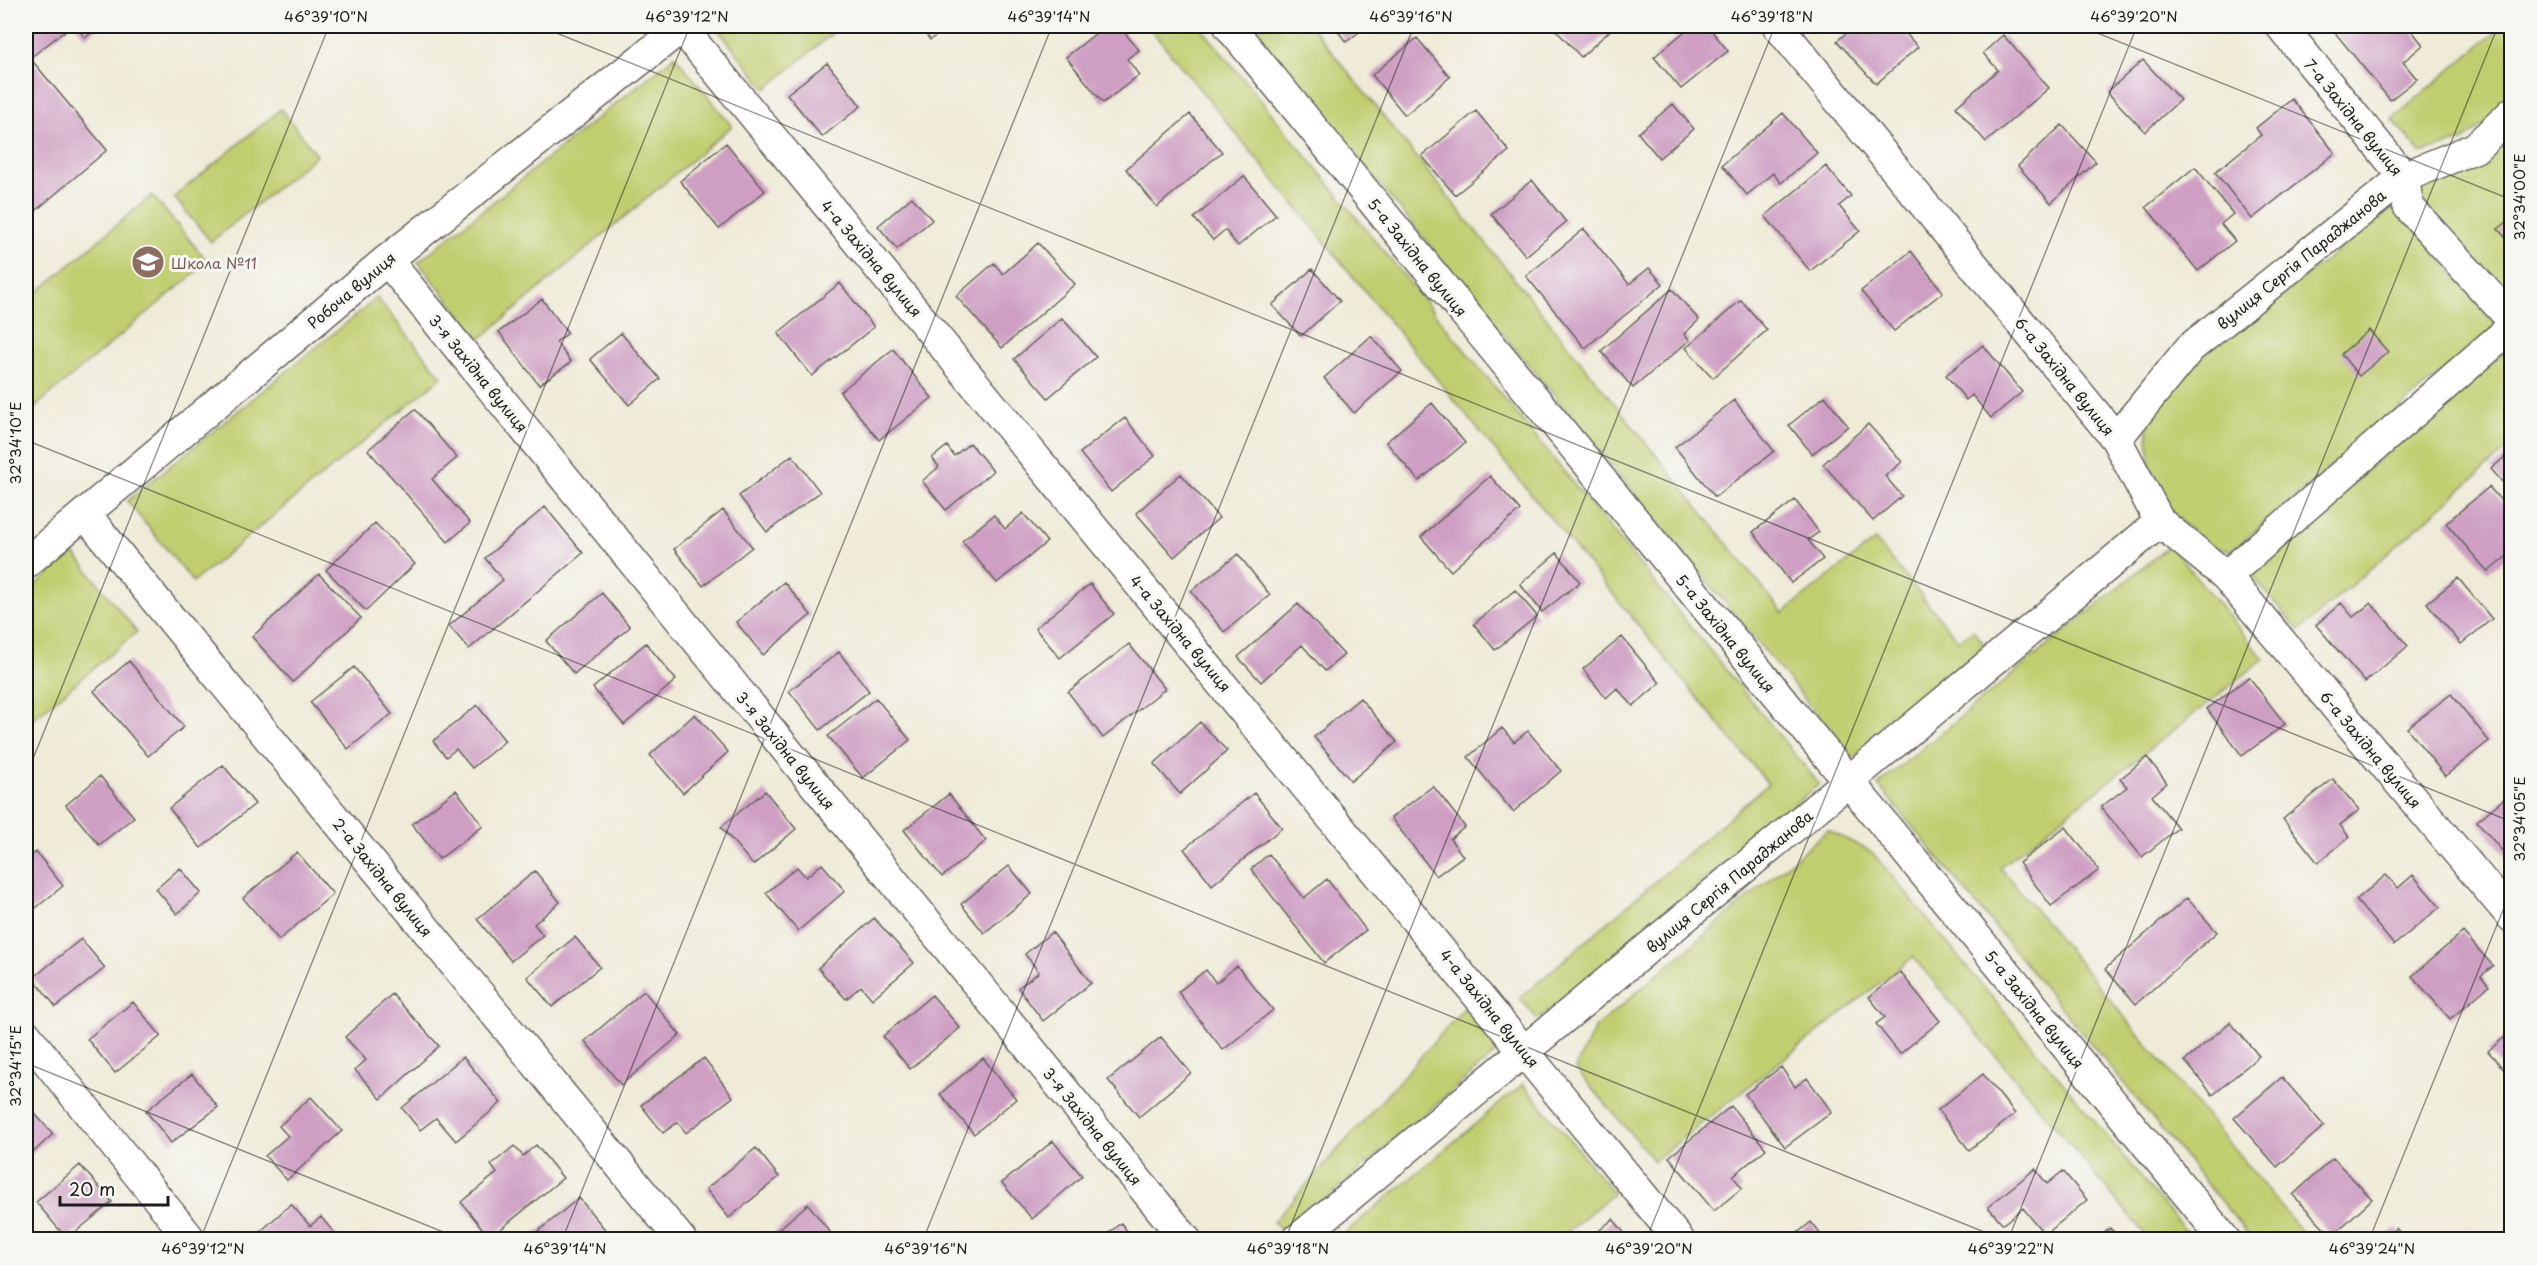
<svg xmlns="http://www.w3.org/2000/svg" width="2537" height="1265" viewBox="0 0 2537 1265" font-family="'Playpen Sans',sans-serif">
	<style>
		.green { fill: #c1ce70; stroke: #6e7546; stroke-width: 1.5 }
		.building { fill: #ce9fc3 }
		.lines { fill: none; stroke-linecap: round; stroke-linejoin: round }
		.minor-casing { stroke: #66645e; stroke-width: 33 }
		.minor { stroke: #fff; stroke-width: 30 }
		.ticks { fill: none; stroke: #1c1c1c; stroke-width: 1.5; stroke-opacity: 0.45 }
		.labels { text-anchor: middle; dominant-baseline: central; stroke-width: 6; stroke-linejoin: round; paint-order: stroke }
		.street-label { font-size: 15px; fill: #1c1c1c; stroke: #f6f6f2 }
		.education-label { font-size: 15px; fill: #785e54; stroke: #f6f6f2; text-anchor: start }
		.neatline { fill: none; stroke: #1c1c1c; stroke-width: 2 }
		.ticks-label { font-size: 15px; text-anchor: middle; fill: #1c1c1c }
	</style>
	<rect width="100%" height="100%" fill="#f6f6f2"/>
	<filter id="ink" filterUnits="userSpaceOnUse"><feTurbulence type="fractalNoise" baseFrequency=".0167" numOctaves="2"/><feDisplacementMap in="SourceGraphic" scale="12" xChannelSelector="R" yChannelSelector="G"/><feConvolveMatrix kernelMatrix="1 2 1 2 8 2 1 2 1" color-interpolation-filters="sRGB"/></filter>
	<filter id="wash" filterUnits="userSpaceOnUse"><feTurbulence type="fractalNoise" baseFrequency=".008" numOctaves="4" result="noise"/><feDisplacementMap in="SourceGraphic" scale="24" xChannelSelector="R" yChannelSelector="G"/><feGaussianBlur stdDeviation="1.35" result="paint"/><feColorMatrix in="noise" values="0 0 0 0 0 0 0 0 0 0 0 0 0 0 0 0 0 1.4 0 .05"/><feComposite in="paint" operator="in"/></filter>
	<g filter="url(#wash)">
		<rect width="100%" height="100%" fill="#efebd8"/>
		<path class="green" d="M715 26H841L766 89Z
			M1148 26H1200L1819 784 1538 1020 1520 998 1768 784Z
			M1249 26H1311L1783 613 1875 540 1959 641 1973 630 1986 646 1853 758Z
			M2503 26H2511V100L2465 140 2421 153 2392 119Z
			M675 56 732 126 480 339 418 262Z
			M281 109 317 155 211 242 174 197Z
			M2511 123V305L2423 204 2417 184Z
			M152 195 208 262 28 413 26 410V302Z
			M2396 206 2497 326 2231 551 2207 546 2171 512 2150 463 2147 423 2195 361Z
			M377 298 442 377 193 582 127 501Z
			M2511 347V446L2299 631 2248 571Z
			M2170 545 2264 659 2000 867 2308 1239H2252L1878 785Z
			M74 553 137 632 26 725V593Z
			M1828 830 1872 852 2192 1239H2149L1913 957 1654 1161 1575 1068 1596 1027Z
			M1466 1006 1503 1047 1285 1234 1273 1222Z
			M1523 1084 1614 1193 1559 1239H1338Z"/>
		<g id="blocks">
			<path class="building" d="M26 26H71L30 58 107 150 26 219Z
				M76 26H100L85 38Z
				M920 26H949L930 40Z
				M1105 26H1119L1139 50 1127 59 1139 75 1103 103 1066 57Z
				M1334 26H1367L1346 42Z
				M1552 26H1615L1581 57Z
				M1691 26H1708L1728 51 1681 89 1654 57Z
				M1855 26H1899L1918 47 1876 84 1837 41Z
				M2336 26H2408L2423 45 2403 62 2417 79 2390 100 2332 29Z
				M2003 35 2049 88 1986 142 1956 107 1998 70 1983 53Z
				M1417 38 1450 77 1405 115 1372 75Z
				M2143 60 2180 100 2145 132 2107 92Z
				M827 63 861 106 822 137 787 94Z
				M2292 99 2335 153 2252 219 2215 172 2261 135 2256 128Z
				M1673 104 1694 129 1659 158 1638 133Z
				M1476 111 1509 151 1455 195 1422 156Z
				M1783 113 1817 153 1781 183 1773 173 1747 195 1722 165Z
				M1190 114 1222 152 1157 207 1126 169Z
				M2062 125 2096 162 2051 203 2018 166Z
				M726 143 765 191 719 229 680 181Z
				M1826 166 1851 196 1839 206 1860 231 1810 271 1765 216Z
				M2195 167 2233 214 2221 224 2235 241 2198 271 2146 207Z
				M1244 176 1276 215 1238 246 1225 230 1213 240 1194 218Z
				M1532 180 1566 222 1526 256 1491 214Z
				M912 197 932 220 897 249 878 226Z
				M2512 218V245L2498 229Z
				M1584 229 1629 284 1649 268 1663 284 1585 348 1526 276Z
				M1038 243 1075 284 1002 348 956 296 994 263 1003 274Z
				M1911 251 1943 292 1894 331 1861 291Z
				M1312 269 1340 301 1301 336 1272 305Z
				M840 283 874 327 812 376 778 333Z
				M1672 289 1699 320 1684 334 1690 340 1633 388 1601 351Z
				M542 299 568 333 556 342 571 362 539 385 499 332Z
				M1741 300 1767 330 1713 378 1686 348Z
				M1062 318 1096 357 1048 398 1014 359Z
				M2369 330 2388 352 2359 376 2341 354Z
				M621 333 660 379 629 405 590 359Z
				M1371 336 1402 371 1354 413 1324 378Z
				M1983 345 2022 392 1991 418 1972 395 1966 400 1946 375Z
				M893 349 932 398 879 440 840 392Z
				M1825 396 1848 426 1812 454 1789 425Z
				M1734 400 1774 451 1715 497 1675 447Z
				M1432 403 1465 443 1419 481 1386 442Z
				M415 409 457 458 432 479 470 523 448 542 368 450Z
				M1125 418 1155 456 1111 492 1080 453Z
				M1868 424 1902 462 1885 476 1902 496 1873 521 1823 464Z
				M970 443 993 471 946 510 922 481 939 467 932 458 947 446 954 456Z
				M792 455 820 492 767 532 739 496Z
				M2507 455 2512 459V493L2491 469Z
				M1181 474 1219 518 1174 557 1136 513Z
				M1490 476 1520 510 1451 571 1421 537Z
				M2489 487 2512 513V552L2488 572 2446 523Z
				M1795 500 1819 532 1808 540 1823 559 1791 583 1753 532Z
				M545 507 583 553 469 649 449 626 503 580 485 558Z
				M723 510 752 547 703 586 674 549Z
				M1023 513 1047 542 997 583 962 541 994 515 1005 529Z
				M375 523 415 564 366 611 326 570Z
				M1557 553 1580 582 1542 612 1520 584Z
				M1238 554 1270 595 1224 632 1191 591Z
				M319 574 361 618 293 682 252 637Z
				M2458 578 2492 619 2461 644 2427 603Z
				M784 582 811 615 763 655 736 622Z
				M1090 584 1114 614 1060 658 1035 628Z
				M1515 590 1537 616 1495 650 1474 624Z
				M602 593 630 627 574 674 546 641Z
				M2341 603 2353 617 2371 603 2408 646 2365 682 2316 625Z
				M1298 604 1344 655 1325 671 1302 645 1261 682 1238 657Z
				M1622 637 1660 683 1633 706 1617 688 1606 698 1583 669Z
				M646 643 676 680 624 725 593 688Z
				M1129 644 1165 689 1103 738 1068 692Z
				M839 652 869 691 820 730 789 691Z
				M129 661 184 727 148 756 94 691Z
				M354 667 392 714 348 749 310 702Z
				M2249 677 2285 724 2242 756 2207 709Z
				M2451 694 2489 741 2445 776 2407 728Z
				M876 698 910 740 863 778 828 736Z
				M1360 698 1397 742 1351 781 1314 737Z
				M477 705 505 741 472 768 456 749 446 757 433 741Z
				M695 714 728 752 683 793 650 755Z
				M1200 722 1227 751 1180 794 1154 764Z
				M1502 728 1514 742 1528 731 1561 771 1513 812 1468 757Z
				M2147 757 2167 783 2152 796 2178 828 2142 857 2101 807 2127 787 2120 779Z
				M223 765 255 804 201 848 169 808Z
				M100 776 134 817 99 845 66 805Z
				M2333 779 2359 810 2340 825 2349 837 2318 863 2283 819Z
				M1433 786 1465 827 1450 839 1463 856 1436 876 1391 818Z
				M456 790 483 826 439 859 412 824Z
				M765 791 796 829 753 865 721 827Z
				M2512 792V863L2477 821Z
				M1254 793 1282 828 1212 885 1184 849Z
				M949 794 986 841 942 877 904 830Z
				M2066 827 2099 870 2051 906 2019 863Z
				M36 852 63 886 26 916V860Z
				M297 852 333 894 279 940 243 898Z
				M1269 854 1304 898 1327 879 1366 930 1324 963 1251 869Z
				M822 864 845 891 798 931 766 893 797 867 806 877Z
				M1009 866 1032 894 984 933 961 904Z
				M180 868 201 893 177 914 156 889Z
				M535 871 560 902 534 924 543 935 511 961 477 919Z
				M2386 875 2398 888 2413 875 2440 907 2394 945 2356 900Z
				M2187 898 2217 932 2136 1004 2105 969Z
				M874 918 914 963 872 999 861 986 846 999 818 968Z
				M1052 932 1091 983 1043 1021 1018 988 1039 972 1025 954Z
				M2463 932 2493 966 2481 976 2489 986 2450 1019 2412 976Z
				M575 937 600 967 552 1007 527 977Z
				M81 939 105 968 56 1007 33 978Z
				M1237 966 1273 1010 1223 1050 1178 992 1206 970 1216 983Z
				M1900 972 1940 1021 1900 1054 1876 1024 1885 1017 1869 997Z
				M644 991 680 1035 621 1085 585 1041Z
				M392 994 439 1046 381 1099 355 1070 366 1060 345 1037Z
				M932 995 960 1028 910 1069 883 1036Z
				M133 1002 161 1036 115 1073 87 1039Z
				M2230 1022 2259 1056 2213 1095 2185 1061Z
				M2512 1031V1079L2488 1051Z
				M1161 1037 1191 1073 1139 1117 1108 1080Z
				M463 1057 501 1103 456 1141 436 1118 420 1130 402 1108Z
				M704 1058 733 1097 686 1133 678 1122 663 1133 641 1105Z
				M983 1058 1016 1099 974 1134 940 1094Z
				M1781 1067 1795 1087 1807 1078 1832 1112 1785 1147 1745 1094Z
				M192 1074 218 1107 171 1143 146 1111Z
				M1983 1074 2015 1114 1969 1150 1938 1110Z
				M2282 1077 2324 1126 2277 1167 2234 1118Z
				M311 1097 342 1131 287 1180 265 1156 288 1136 279 1126Z
				M26 1104 53 1134 26 1159Z
				M1731 1106 1766 1149 1733 1176 1742 1188 1714 1211 1669 1157Z
				M1053 1141 1082 1176 1032 1219 1002 1183Z
				M536 1145 563 1178 490 1238 461 1202 497 1173 491 1165 514 1146 523 1156Z
				M756 1148 779 1177 729 1218 706 1189Z
				M2333 1158 2372 1199 2332 1236 2293 1195Z
				M80 1165 112 1202 67 1239 36 1202Z
				M2035 1169 2047 1184 2063 1171 2087 1200 2045 1235 2023 1208 2003 1224 1988 1207Z
				M579 1198 608 1233 603 1237 605 1240H532L530 1238Z
				M291 1204 310 1226 321 1217 340 1240H251Z
				M808 1204 836 1240H766Z
				M1613 1219 1630 1240H1588Z
				M1811 1222 1825 1240H1789Z
				M1121 1223 1134 1240H1100Z
				M2110 1228 2121 1240H2097Z
				M2396 1228 2406 1240H2382Z"/>
		</g>
	</g>
	<g filter="url(#ink)">
		<use href="#blocks" fill-opacity="0" stroke="#66645e" stroke-width="1.5"/>
		<g class="lines">
			<defs>
				<path id="minor" d="M1229 26 2225 1240
					M1778 26 2116 439 2160 522 2226 576 2512 917
					M2281 26 2404 177 2408 206 2512 320
					M681 27 1679 1240
					M387 260 1186 1240
					M2116 439 2190 348 2404 177 2475 148 2512 113
					M85 514 681 1240
					M26 563 387 260 683 26
					M2226 576 2512 327
					M26 1035 191 1240
					M1297 1240 2160 522"/>
			</defs>
			<use href="#minor" class="minor-casing"/>
			<use href="#minor" class="minor"/>
		</g>
	</g>
	<path class="ticks" d="M539 26 2512 822M2080 26 2512 200M26 440 2004 1240M26 776 329 26M26 1063 463 1240M200 1240 690 26M562 1240 1052 26M923 1240 1414 26M1285 1240 1775 26M1646 1240 2137 26M2008 1240 2498 26M2369 1240 2512 888"/>
	<defs>
		<symbol id="school-disc" viewBox="-11 -11 22 22"><circle r="9.5" fill="#8d6e63" stroke="#f6f6f2"/><path d="M0-5L7-2L0 1L-7-2ZM-4 1L0 2.5L4 1V4Q0 6-4 4Z" fill="#fff"/></symbol>
	</defs>
	<g fill-rule="evenodd">
		<use href="#school-disc" x="129" y="243" width="38" height="38"/>
	</g>
	<g class="labels">
		<g class="street-label">
			<text transform="translate(2354 117) rotate(51)">7-а Західна вулиця</text>
			<text transform="translate(1418 257) rotate(51)">5-а Західна вулиця</text>
			<text transform="translate(872 258) rotate(50)">4-а Західна вулиця</text>
			<text transform="translate(2301 259) rotate(-39)">вулиця Сергія Параджанова</text>
			<text transform="translate(351 290) rotate(-40)">Робоча вулиця</text>
			<text transform="translate(479 373) rotate(51)">3-я Західна вулиця</text>
			<text transform="translate(2065 376) rotate(51)">6-а Західна вулиця</text>
			<text transform="translate(1181 633) rotate(50)">4-а Західна вулиця</text>
			<text transform="translate(1726 633) rotate(51)">5-а Західна вулиця</text>
			<text transform="translate(2371 749) rotate(50)">6-а Західна вулиця</text>
			<text transform="translate(786 750) rotate(51)">3-я Західна вулиця</text>
			<text transform="translate(383 877) rotate(51)">2-а Західна вулиця</text>
			<text transform="translate(1729 881) rotate(-40)">вулиця Сергія Параджанова</text>
			<text transform="translate(1490 1008) rotate(51)">4-а Західна вулиця</text>
			<text transform="translate(2035 1009) rotate(51)">5-а Західна вулиця</text>
			<text transform="translate(1093 1126) rotate(51)">3-я Західна вулиця</text>
		</g>
		<g class="education-label">
			<text x="171" y="262">Школа №11</text>
		</g>
	</g>
	<rect width="2537" height="1265" fill="none" stroke="#f6f6f2" stroke-width="66"/>
	<path d="M60 1196v9h108v-9" fill="none" stroke="#1c1c1c" stroke-width="3"/>
	<text x="69" y="1196" font-size="18" fill="#1c1c1c" stroke="#f6f6f2" stroke-width="4.5" paint-order="stroke">20 m</text>
	<rect x="33" y="33" width="2471" height="1199" class="neatline"/>
	<g class="ticks-label">
		<text x="326" y="22">46°39'10"N</text>
		<text x="687" y="22">46°39'12"N</text>
		<text x="1049" y="22">46°39'14"N</text>
		<text x="1411" y="22">46°39'16"N</text>
		<text x="1772" y="22">46°39'18"N</text>
		<text x="2134" y="22">46°39'20"N</text>
		<text transform="translate(2520 197) rotate(-90)" y="5">32°34'00"E</text>
		<text transform="translate(16 443) rotate(-90)" y="5">32°34'10"E</text>
		<text transform="translate(2520 819) rotate(-90)" y="5">32°34'05"E</text>
		<text transform="translate(16 1066) rotate(-90)" y="5">32°34'15"E</text>
		<text x="203" y="1254">46°39'12"N</text>
		<text x="565" y="1254">46°39'14"N</text>
		<text x="926" y="1254">46°39'16"N</text>
		<text x="1288" y="1254">46°39'18"N</text>
		<text x="1649" y="1254">46°39'20"N</text>
		<text x="2011" y="1254">46°39'22"N</text>
		<text x="2372" y="1254">46°39'24"N</text>
	</g>
</svg>
